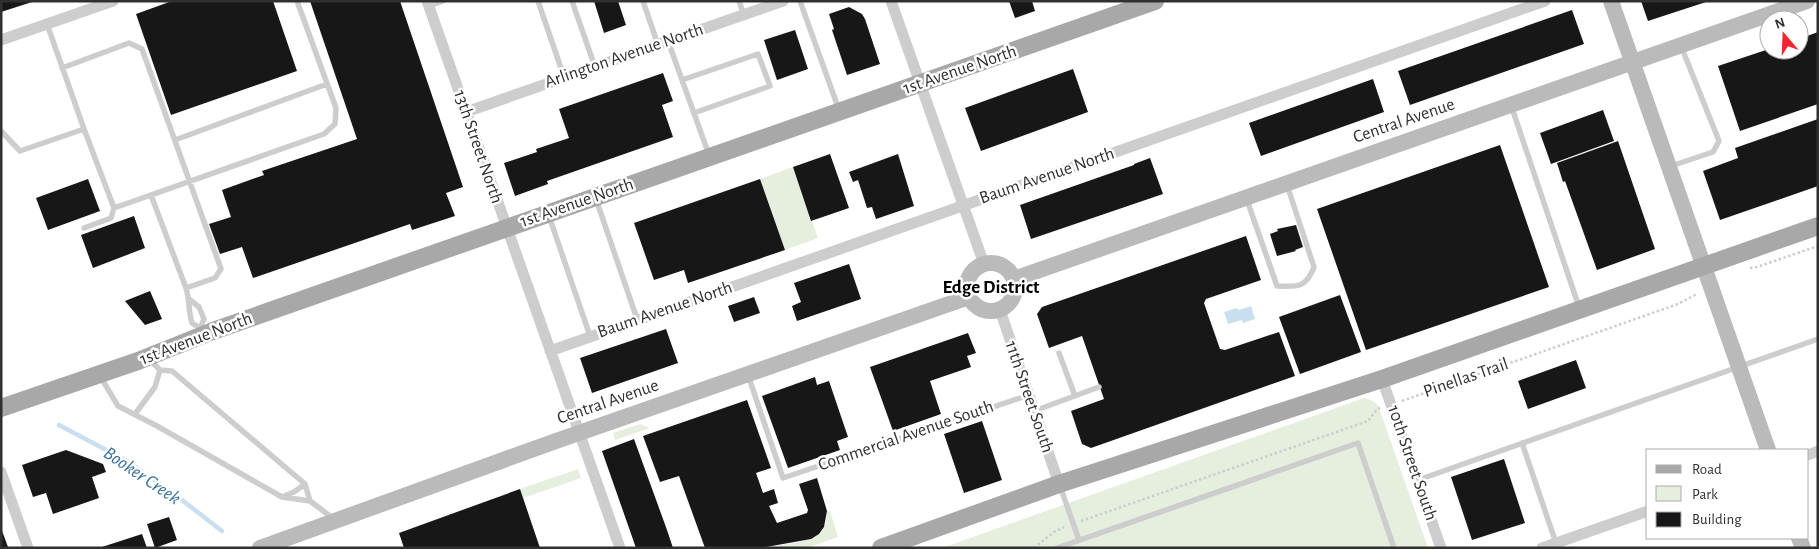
<svg xmlns="http://www.w3.org/2000/svg" width="1819" height="549" viewBox="0 0 1819 549" font-family="'Alegreya Sans',sans-serif">
	<style>
		.green { fill: #e6eedd }
		.water { fill: #c8dfef }
		.lines { fill: none; stroke-linecap: round; stroke-linejoin: round }
		.stream { stroke: #c8dfef; stroke-width: 4.5 }
		.building { fill: #171717 }
		.path { stroke: #cdcdcd; stroke-width: 2.5; stroke-dasharray: 2.5 2.5; stroke-linecap: butt }
		.lane { stroke: #cdcdcd; stroke-width: 5.5 }
		.street { stroke: #cdcdcd; stroke-width: 11 }
		.secondary { stroke: #bababa; stroke-width: 16 }
		.primary { stroke: #a8a8a8; stroke-width: 18 }
		.labels { text-anchor: middle; dominant-baseline: central; stroke-width: 5; stroke-linejoin: round; paint-order: stroke }
		.street-label { font-size: 18px; fill: #303030; stroke: #fff }
		.neighbourhood-label { font-size: 19px; font-weight: bold; fill: #000; stroke: #fff }
		.water-label { font-size: 19px; font-style: italic; fill: #37709a; stroke: #fff }
	</style>
	<rect width="100%" height="100%" fill="#fff"/>
	<path class="green" d="M793 167 818 238 785 250 760 179Z
		M1364 398 1371 400 1378 405 1428 548H942Z
		M640 424 650 428 615 440 613 433Z
		M578 469 581 478 523 498 520 489Z
		M827 511H830L838 537 807 548H761C776 545 809 543 820 533 826 528 827 519 827 511Z"/>
	<path class="water" d="M1251 306 1255 319 1243 323 1242 320 1228 324 1224 312 1237 308 1239 310Z"/>
	<g class="lines">
		<path class="stream" d="M59 425 127 461 178 497 222 531"/>
	</g>
	<path class="building" d="M1 1H32V2L1 12Z
		M172 1H273L297 71 171 115 136 14Z
		M310 1H400L463 187 446 193 455 216 412 230 410 224 253 278 242 247 220 254 209 224 231 217 222 190 264 175 262 171 357 139Z
		M594 1H618L626 25 604 33Z
		M1009 1H1032L1035 11 1015 18Z
		M1641 1H1706V2L1648 21Z
		M849 7 862 14 865 19 880 64 847 75 832 30 834 29 829 14Z
		M1572 10 1584 44 1410 105 1398 71Z
		M795 30 808 69 777 80 764 40Z
		M1818 32V104L1740 131 1718 66 1769 49 1799 50V39Z
		M1073 69 1088 112 981 151 965 108Z
		M663 73 673 101 662 105 673 137 547 181 548 184 515 196 504 163 537 152 536 149 569 138 559 109Z
		M1373 79 1384 112 1261 156 1249 123Z
		M1603 110 1614 141 1551 164 1540 133Z
		M1818 119V186L1720 220 1703 171 1738 158 1735 148Z
		M1618 141 1655 249 1597 270 1565 181 1563 182 1557 163Z
		M1500 145 1549 287 1366 350 1317 209Z
		M830 154 849 208 811 221 793 167Z
		M898 154 914 206 876 219 872 207 867 208 858 180 853 182 849 172Z
		M1150 158 1163 194 1031 239 1020 205 1134 165V164Z
		M88 179 100 211 48 230 36 198Z
		M760 179 785 250 688 283 684 270 654 280 634 223Z
		M134 216 145 248 93 268 81 235Z
		M1296 225 1303 247 1295 250 1296 251 1277 256 1270 234 1278 231 1277 229Z
		M1246 236 1261 280 1206 299 1204 303 1220 349 1225 350 1279 332 1295 376 1091 448 1082 444 1071 411 1104 399 1082 336 1049 348 1037 314 1042 307Z
		M849 264 861 299 797 321 792 306 801 302 794 283Z
		M150 291 162 319 145 325 125 301Z
		M1340 295 1361 352 1300 374 1279 317Z
		M754 297 760 313 734 322 728 306Z
		M666 329 678 363 592 393 580 358Z
		M968 333 976 353 967 356 971 367 930 381 941 414 893 431 870 367Z
		M1576 360 1586 388 1528 409 1518 381Z
		M815 377 817 385 829 381 848 437 837 441 840 450 788 468 762 396Z
		M747 400 771 468 756 473 763 493 774 489 778 503 769 506 777 523 807 513 808 510 799 484 817 478 827 511 824 527 819 534 811 539 761 548H705L679 476 660 482 643 436Z
		M982 421 1002 480 964 493 944 434Z
		M634 439 667 530 673 548H636L602 451Z
		M66 450 103 464 106 472 92 477 99 498 53 514 46 493 33 497 22 465Z
		M1504 459 1525 523 1472 540 1451 477Z
		M520 489 540 548H404L399 533Z
		M169 517 177 540 155 548 147 524Z
		M1 528 8 547 5 548H1Z
		M142 534 147 548H103L102 547Z"/>
	<g class="lines">
		<path class="path" d="M1750 268 1757 267 1818 246
			M1402 401 1678 304 1697 294
			M1081 521 1368 421 1377 409 1380 408
			M1034 548 1054 532 1064 527"/>
		<path class="lane" d="M538 1 564 77
			M572 1 595 67
			M643 1 658 45
			M739 1 744 15
			M800 1 839 110
			M429 6 443 1
			M668 41 709 155
			M62 68 129 43 142 49 221 269 215 278 186 288 151 195
			M682 80 758 54 770 86 694 113
			M1511 105 1579 307
			M84 129 114 208 111 218 84 228
			M1 131 20 151 84 129 47 24
			M175 140 327 84
			M1671 166 1713 152 1719 141 1681 46
			M596 199 637 319
			M1247 200 1277 286C1298 287 1306 288 1314 267L1287 185
			M114 208 324 134 335 124 336 108 297 1
			M549 216 590 336
			M186 288C190 301 188 310 192 323L200 328 204 319 199 307 189 299
			M1059 353 1075 396
			M149 359 160 370 172 371 305 484 310 501
			M748 375 783 478 1029 395
			M100 376 118 406 157 426 282 497 310 501 334 519
			M1034 411 1099 387
			M135 414 155 387 160 370
			M1522 443 1556 543
			M1418 480 1818 339
			M1060 486 1079 540
			M282 497 294 492 305 484
			M1057 548 1358 443 1394 548"/>
		<path class="street" d="M427 1 620 548
			M891 1 984 264
			M1 40 113 1
			M466 112 783 1
			M1000 310 1059 484
			M550 351 1545 1
			M1382 379 1441 548
			M1808 455 1818 451
			M1 472 28 548
			M1542 548 1648 511"/>
		<path class="secondary" d="M1611 1 1768 450
			M967 287a24 24 0 1 1 48 0a24 24 0 1 1-48 0Z
			M1014 279 1807 1
			M1799 538 1803 548
			M260 548 556 441 969 297"/>
		<path class="primary" d="M1 408 138 361 213 331 1155 1
			M881 548 1059 484 1382 379 1818 226"/>
	</g>
	<g class="labels">
		<g class="street-label">
			<text transform="translate(624 56) rotate(-19)">Arlington Avenue North</text>
			<text transform="translate(960 70) rotate(-19)">1st Avenue North</text>
			<text transform="translate(1404 121) rotate(-19)">Central Avenue</text>
			<text transform="translate(478 147) rotate(71)">13th Street North</text>
			<text transform="translate(1047 176) rotate(-19)">Baum Avenue North</text>
			<text transform="translate(577 203) rotate(-19)">1st Avenue North</text>
			<text transform="translate(665 310) rotate(-19)">Baum Avenue North</text>
			<text transform="translate(196 339) rotate(-21)">1st Avenue North</text>
			<text transform="translate(1466 378) rotate(-19)">Pinellas Trail</text>
			<text transform="translate(1029 397) rotate(71)">11th Street South</text>
			<text transform="translate(608 402) rotate(-19)">Central Avenue</text>
			<text transform="translate(906 436) rotate(-19)">Commercial Avenue South</text>
			<text transform="translate(1412 463) rotate(71)">10th Street South</text>
		</g>
		<g class="neighbourhood-label">
			<text x="991" y="287">Edge District</text>
		</g>
		<g class="water-label">
			<text transform="translate(142 476) rotate(34)">Booker Creek</text>
		</g>
	</g>
	<rect width="1819" height="549" fill="none" stroke="#303030" stroke-width="5"/>
	<rect x="1646" y="449" width="162" height="90" fill="#ffffff" stroke="#acacac"/>
	<rect x="1656" y="465" width="25" height="8" fill="#a8a8a8" stroke="#acacac"/>
	<text x="1692" y="474" font-size="15" fill="#303030">Road</text>
	<rect x="1656" y="486" width="25" height="15" fill="#e6eedd" stroke="#acacac"/>
	<text x="1692" y="499" font-size="15" fill="#303030">Park</text>
	<rect x="1656" y="512" width="25" height="15" fill="#171717" stroke="#acacac"/>
	<text x="1692" y="524" font-size="15" fill="#303030">Building</text>
	<g transform="translate(1784 35) rotate(341)"><circle r="24" fill="#ffffff" stroke="#acacac"/>
	<path d="M0-4L9 19L0 12L-9 19Z" fill="#f3262e"/>
	<text y="-8" font-size="14" font-weight="bold" text-anchor="middle" fill="#303030">N</text>
	</g>
</svg>
